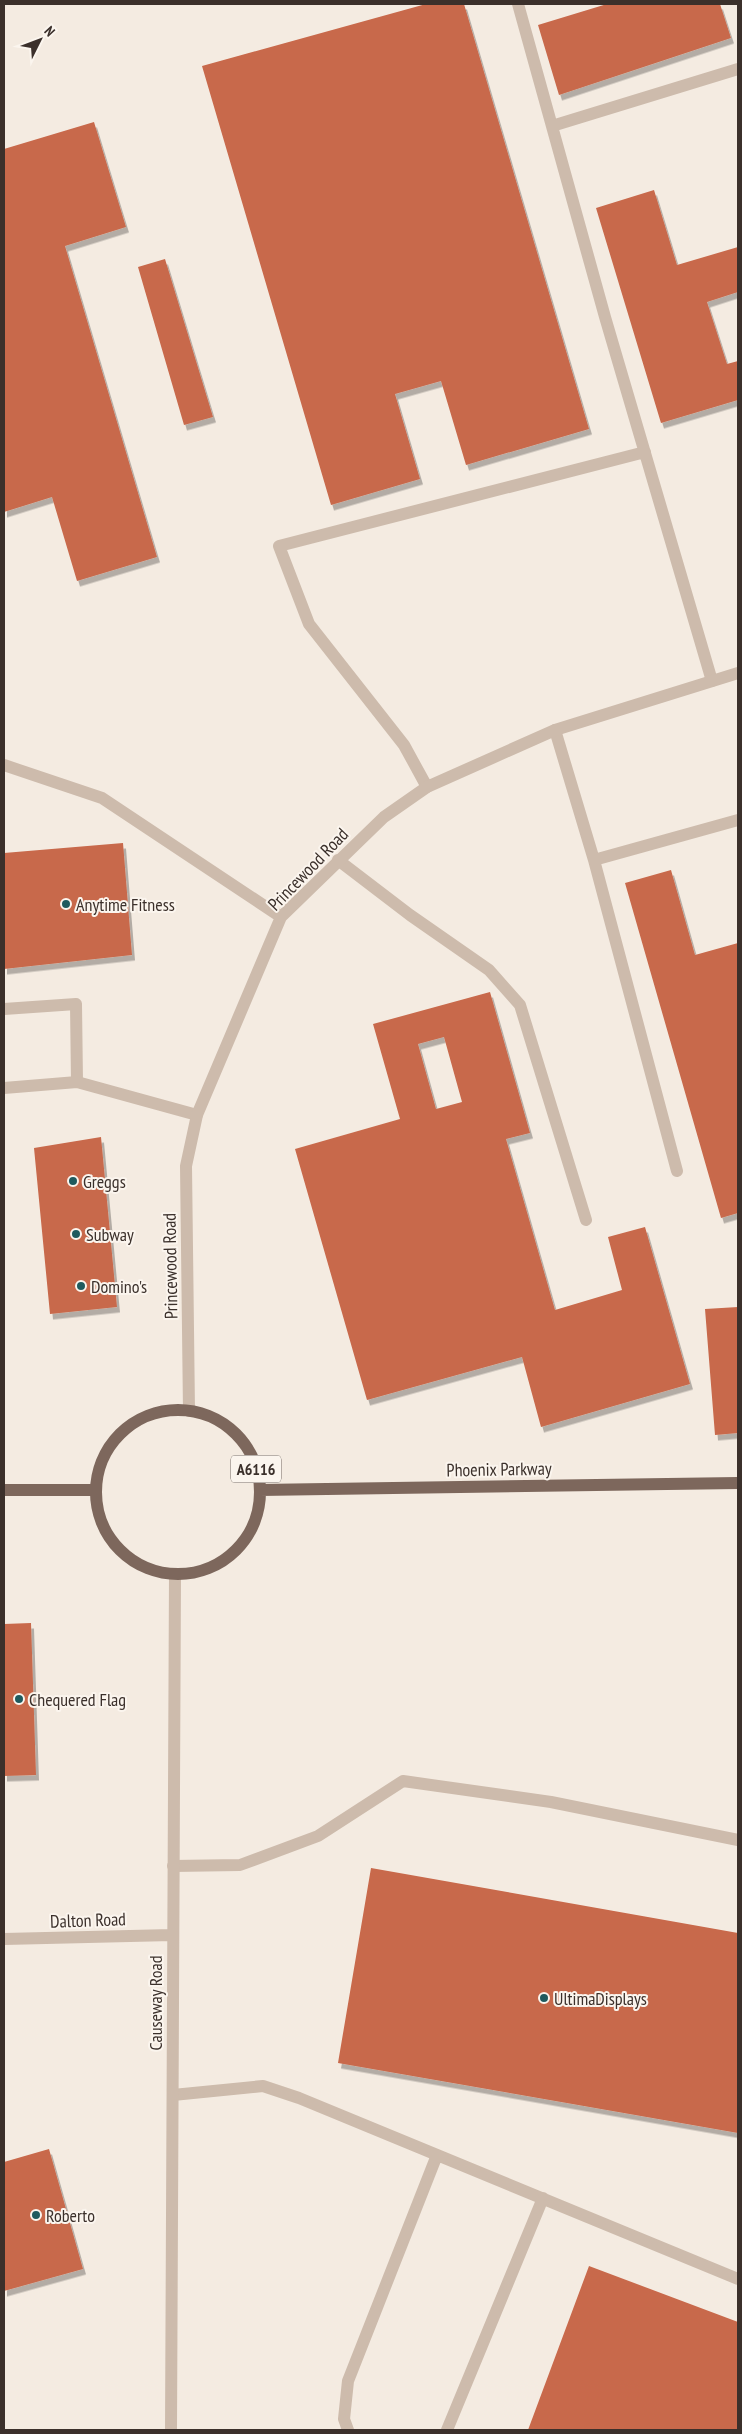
<svg xmlns="http://www.w3.org/2000/svg" width="742" height="2434" viewBox="0 0 742 2434" font-family="'PT Sans Narrow',sans-serif">
	<style>
		.building { fill: #c8694b; fill-rule: evenodd; filter: url(#shadow) }
		.lines { fill: none; stroke-linecap: round; stroke-linejoin: round }
		.lane { stroke: #cdbbac; stroke-width: 12 }
		.street { stroke: #cdbbac; stroke-width: 12 }
		.primary { stroke: #7d675c; stroke-width: 12 }
		.poi-dot { fill: #1f5a5e; stroke: #fbf5ee; stroke-width: 2 }
		.labels { text-anchor: middle; dominant-baseline: central; stroke-width: 4; stroke-linejoin: round; paint-order: stroke }
		.shield { fill: #fbf5ee; stroke: #756b66; stroke-width: 1 }
		.shield-label { font-size: 16px; font-weight: bold; fill: #3b302b }
		.street-label { font-size: 18px; fill: #3b302b; stroke: #fbf5ee }
		.poi-label { font-size: 18px; fill: #3b302b; stroke: #fbf5ee; text-anchor: start }
	</style>
	<defs>
		<filter id="shadow"><feDropShadow dx="3" dy="5.5" stdDeviation="0" flood-color="#0004"/></filter>
	</defs>
	<rect width="100%" height="100%" fill="#f4ebe1"/>
	<path class="building" d="M426 4H464L589 429 466 465 441 381 395 394 420 479 331 505 202 66Z
		M607 4H720L731 38 559 95 538 25Z
		M94 122 126 227 65 246 157 557 77 581 52 497 4 512V149Z
		M654 190 677 265 738 247V292L707 302 727 364 738 361V400L661 423 596 208Z
		M165 259 213 417 184 425 138 267Z
		M123 843 132 955 4 969V853Z
		M671 870 695 955 738 943V1213L721 1218 625 883Z
		M490 992 530 1133 506 1139 555 1310 622 1290 608 1237 645 1227 690 1384 541 1427 522 1357 367 1400 295 1149 400 1119 373 1024ZM444 1037 462 1102 436 1109 418 1044Z
		M101 1137 117 1307 50 1314 34 1148Z
		M738 1307V1433L715 1435 705 1309Z
		M31 1623 36 1775 4 1776V1624Z
		M371 1868 738 1933V2133L338 2063Z
		M49 2149 83 2269 4 2291V2162Z
		M589 2266 738 2322V2430H528Z"/>
	<g class="lines">
		<path class="lane" d="M518 4 605 317 712 681
			M552 126 738 69
			M555 730 594 860 677 1171
			M427 787 404 745 309 624 279 546 645 452
			M338 860 410 915 489 970 520 1005 586 1220
			M594 860 738 820
			M4 1009 76 1004 77 1082
			M4 1088 77 1082 197 1115
			M173 1866 240 1865 318 1836 403 1781 551 1802 738 1840
			M173 2095 263 2086 299 2098 738 2279
			M348 2430 344 2419 348 2381 437 2155
			M447 2430 543 2198"/>
		<path class="street" d="M4 765 102 798 281 917
			M189 1411 186 1166 197 1115 281 917 384 817 427 787 555 730 738 673
			M4 1939 172 1935
			M171 2430 175 1575"/>
		<path class="primary" d="M96 1492a82 82 0 1 1 164 0a82 82 0 1 1-164 0Z
			M4 1490H95
			M260 1490 738 1483"/>
	</g>
	<g class="poi-dot">
		<circle cx="66" cy="904" r="5"/>
		<circle cx="73" cy="1181" r="5"/>
		<circle cx="76" cy="1234" r="5"/>
		<circle cx="81" cy="1286" r="5"/>
		<circle cx="19" cy="1699" r="5"/>
		<circle cx="544" cy="1998" r="5"/>
		<circle cx="36" cy="2215" r="5"/>
	</g>
	<g class="labels">
		<rect class="shield" x="231" y="1455.5" width="50" height="27" rx="4"/>
		<g class="shield-label">
			<text x="256" y="1469">A6116</text>
		</g>
		<g class="street-label">
			<text transform="translate(308 869) rotate(-46)">Princewood Road</text>
			<text transform="translate(170 1266) rotate(-91)">Princewood Road</text>
			<text transform="translate(499 1469) rotate(-1)">Phoenix Parkway</text>
			<text transform="translate(88 1920) rotate(-2)">Dalton Road</text>
			<text transform="translate(155 2003) rotate(-90)">Causeway Road</text>
		</g>
		<g class="poi-label">
			<text x="76" y="904">Anytime Fitness</text>
			<text x="83" y="1181">Greggs</text>
			<text x="86" y="1234">Subway</text>
			<text x="91" y="1286">Domino's</text>
			<text x="29" y="1699">Chequered Flag</text>
			<text x="554" y="1998">UltimaDisplays</text>
			<text x="46" y="2215">Roberto</text>
		</g>
	</g>
	<rect width="742" height="2434" fill="none" stroke="#3b302b" stroke-width="10"/>
	<g transform="translate(40 40) rotate(48)" stroke="#fbf5ee" stroke-width="4" paint-order="stroke">
	<path d="M0-4L9 19L0 12L-9 19Z" fill="#3b302b"/>
	<text y="-8" font-size="14" font-weight="bold" text-anchor="middle" fill="#3b302b">N</text>
	</g>
</svg>
